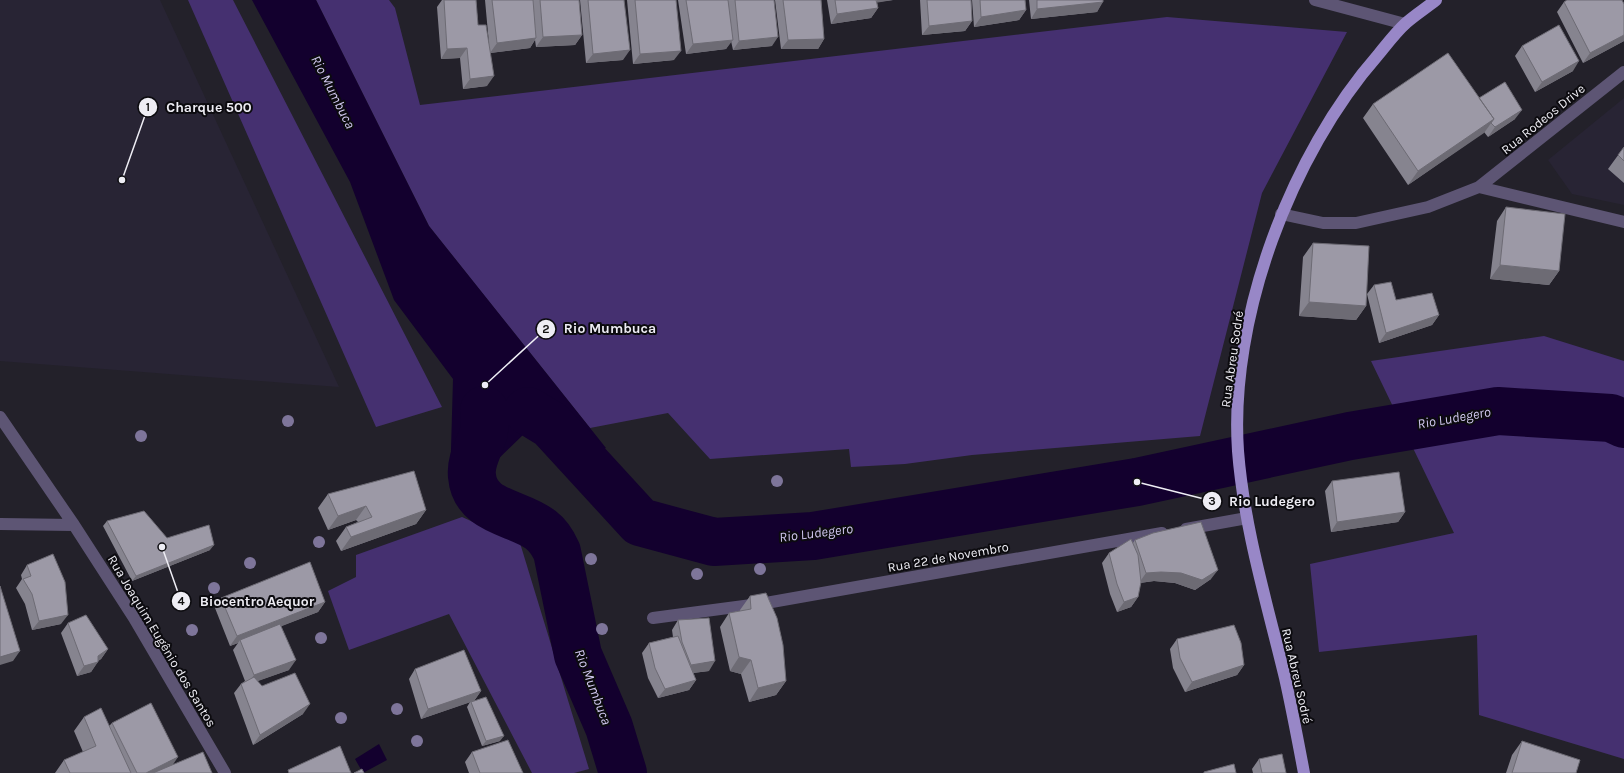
<svg xmlns="http://www.w3.org/2000/svg" width="1624" height="773" viewBox="0 0 1624 773" font-family="Karla,sans-serif">
	<style>
		.built { fill: #282434 }
		.green { fill: #453070 }
		.water { fill: #13002e }
		.lines { fill: none; stroke-linecap: round; stroke-linejoin: round }
		.river { stroke: #13002e; stroke-width: 48 }
		.minor { stroke: #5d5574; stroke-width: 12 }
		.major { stroke: #9887c7; stroke-width: 12 }
		.tree { fill: #7e759a }
		.wall { fill: #86848f }
		.shaded-wall { fill: #6d6b74 }
		.building { fill: #9c99a6; stroke: #6d6b74 }
		.labels { text-anchor: middle; dominant-baseline: central; stroke-width: 4; stroke-linejoin: round; paint-order: stroke }
		.street-label { font-size: 13px; fill: #eeedf4; stroke: #0c0b0f }
		.water-label { font-size: 14px; font-style: italic; fill: #d0c7ef; stroke: #0c0b0f }
		.leader { fill: none; stroke: #eeedf4; stroke-width: 1.5 }
		.callout-dot { fill: #eeedf4; stroke: #0c0b0f; stroke-width: 1.5 }
		.mark-label { font-size: 12px; text-anchor: middle; font-weight: bold; fill: #111 }
		.callout-label { font-size: 14px; text-anchor: middle; font-weight: bold; fill: #eeedf4; stroke: #0c0b0f; stroke-width: 4; stroke-linejoin: round; paint-order: stroke }
	</style>
	<rect width="100%" height="100%" fill="#23212a"/>
	<path class="built" d="M0 0H160L339 387 0 361Z
		M1624 98V205L1572 194 1548 160Z"/>
	<path class="green" d="M188 0H233L442 407 376 427Z
		M316 0H389L395 8 420 105 1167 17 1347 32 1262 193 1200 436 972 455 905 464 851 467 849 449 710 459 668 413 590 428 429 226Z
		M1544 336 1624 361V759L1479 715 1477 635 1319 652 1310 564 1454 533 1371 361Z
		M462 517 520 543 589 769 574 773H532L449 614 349 650 328 591 356 577V555Z"/>
	<path class="water" d="M252 0H316L429 226 606 448 567 458 524 434 489 468 450 484 453 379 394 300 350 182Z
		M379 744 387 760 363 773 355 759Z"/>
	<g class="lines">
		<path class="river" d="M484 410C484 417 485 425 484 432 480 446 470 461 472 476 475 513 519 512 541 530 549 536 553 543 557 552L578 655 609 727 623 773
			M528 411 551 425 640 522 714 542 813 536 1137 482 1350 436 1498 411 1611 418 1624 424"/>
		<path class="minor" d="M1315 0 1405 24
			M1479 187 1624 72
			M1281 214 1323 223H1356L1428 207 1479 187 1624 222
			M0 417 74 525 134 618 225 773
			M0 524 74 525
			M1186 529 1247 518
			M653 618 766 603 1162 533"/>
		<path class="major" d="M1304 773C1298 741 1292 709 1285 678 1267 603 1244 528 1238 451 1229 318 1291 154 1378 55 1387 44 1396 32 1406 23 1415 15 1426 8 1436 0"/>
	</g>
	<g class="tree">
		<circle cx="288" cy="421" r="6"/>
		<circle cx="141" cy="436" r="6"/>
		<circle cx="777" cy="481" r="6"/>
		<circle cx="319" cy="542" r="6"/>
		<circle cx="591" cy="559" r="6"/>
		<circle cx="250" cy="563" r="6"/>
		<circle cx="760" cy="569" r="6"/>
		<circle cx="697" cy="574" r="6"/>
		<circle cx="214" cy="588" r="6"/>
		<circle cx="602" cy="629" r="6"/>
		<circle cx="192" cy="630" r="6"/>
		<circle cx="321" cy="638" r="6"/>
		<circle cx="397" cy="709" r="6"/>
		<circle cx="341" cy="718" r="6"/>
		<circle cx="417" cy="741" r="6"/>
	</g>
	<path class="wall" d="M442 0H476L478 25 489 44 485 0H579L582 35 575 45 536 47 535 40 530 48 490 53 487 86 463 89 460 58 441 59 437 7Z
		M580 0H624L623 60 586 63Z
		M627 0H676L674 60 633 64Z
		M678 0H774L772 46 733 50 731 41 726 49 686 54Z
		M775 0H821L824 39 818 49H781Z
		M827 0H893L877 2 878 8 871 18 831 24Z
		M920 0H971L972 21 965 31 922 35Z
		M972 0H1025L1026 10 1019 20 974 27Z
		M1029 0H1103L1097 12 1031 19Z
		M1564 2 1624 4V41L1583 63 1557 12Z
		M1522 46 1573 71 1535 92 1515 56Z
		M1479 98 1515 119 1488 137 1484 132 1408 185 1363 118 1373 104Z
		M1624 147V183L1608 169Z
		M1506 207 1559 271 1549 285 1490 279 1497 221Z
		M1313 243 1366 306 1356 320 1299 316 1303 257Z
		M1374 285 1396 300 1439 315 1432 325 1379 343 1367 294Z
		M1332 481 1405 512 1398 522 1331 532 1325 491Z
		M328 494 426 510 416 524 341 551 336 541 346 527 358 522 356 520 328 530 318 508Z
		M107 521 167 538 210 550 132 581 103 526Z
		M1135 540 1211 579 1195 590 1175 583 1154 581 1140 583 1138 597 1131 607 1117 612 1110 594 1102 563 1109 553 1133 543Z
		M27 565 61 624 32 630 25 604 16 588 22 579 21 575Z
		M750 596 786 681 776 695 749 702 741 674 730 671 720 627 729 613 740 611V610Z
		M221 598 325 602 318 612 281 626 289 670 257 681 262 686 303 714 253 745 234 693 241 684 245 681 233 650 238 643 230 646 215 608Z
		M678 620 709 671 693 673 696 680 689 690 658 698 648 678 642 653 649 643 673 637 672 630Z
		M68 623 108 649 101 659 98 661 91 672 77 676 61 633Z
		M1177 639 1244 665 1237 675 1185 692 1173 668 1170 649Z
		M415 669 481 691 474 701 500 741 482 746 467 707 470 702 421 719 409 679Z
		M84 717 109 726 112 723 173 765 212 773H55L64 760 83 752 74 731Z
		M1522 741 1576 773H1506L1512 755Z
		M472 752 523 773H469L465 762Z
		M1259 759 1286 773H1253L1252 769Z"/>
	<path class="shaded-wall" d="M877 0H893L875 3Z
		M1103 2 1097 12 1031 19 1037 9Z
		M878 8 871 18 831 24 837 14Z
		M1026 10 1019 20 974 27 981 17Z
		M972 21 965 31 922 35 929 26Z
		M582 35 575 45 536 47 543 37Z
		M1624 35V41L1583 63 1590 53Z
		M778 37 772 46 733 50 739 41Z
		M536 38 530 48 490 53 497 43Z
		M824 39 818 49H781L788 40Z
		M733 40 726 49 686 54 693 44Z
		M467 48 460 58 441 59 447 49Z
		M630 50 623 60 586 63 593 54Z
		M681 51 674 60 633 64 640 54Z
		M1579 61 1573 71 1535 92 1542 82Z
		M494 76 487 86 463 89 470 79Z
		M1522 110 1515 119 1488 137 1495 127Z
		M1494 119 1484 133 1408 185 1418 171Z
		M1500 265 1559 271 1549 285 1490 279Z
		M1309 302 1366 306 1356 320 1299 316Z
		M1439 315 1432 325 1379 343 1386 333Z
		M366 506 356 520 328 530 338 516Z
		M426 510 416 524 341 551 351 537Z
		M1405 512 1398 522 1331 532 1337 522Z
		M214 545 210 550 132 581 136 576Z
		M1218 570 1211 579 1195 590 1175 583 1154 581 1139 583 1146 573 1161 572Z
		M1138 597 1131 607 1117 612 1124 602Z
		M325 602 318 612 241 642 240 640 238 643 230 646 237 636Z
		M68 615 61 624 32 630 39 621Z
		M108 649 101 659 95 663 98 662 91 672 77 676 84 666Z
		M20 651 13 661 0 665V657Z
		M739 657 751 660 741 674 730 671Z
		M296 660 289 670 247 685 254 675Z
		M715 661 709 671 684 674 691 665Z
		M1244 665 1237 675 1185 692 1192 682Z
		M696 680 689 690 658 698 665 689Z
		M786 681 776 695 749 702 758 688Z
		M481 691 474 701 421 719 428 709Z
		M310 704 303 714 253 745 260 735Z
		M504 736 500 741 482 746 486 741Z
		M178 757 172 766 159 773H146Z"/>
	<path class="building" d="M444 0H476L478 25H486L494 76 470 79 467 48 447 49Z
		M492 0H533L536 38 497 43Z
		M540 0H579L582 35 543 37Z
		M588 0H624L630 50 593 54Z
		M635 0H676L681 51 640 54Z
		M686 0H728L733 40 693 44Z
		M735 0H774L778 37 739 41Z
		M783 0H821L824 39 788 40Z
		M835 0H876L878 8 837 14Z
		M927 0H971L972 21 929 26Z
		M980 0H1025L1026 10 981 17Z
		M1037 0H1103V2L1037 9Z
		M1567 0H1622L1624 4V35L1590 53 1564 2Z
		M1559 25 1579 61 1542 82 1522 46Z
		M1448 53 1494 119 1418 171 1373 104Z
		M1505 82 1522 110 1495 127 1491 123 1494 119 1479 98Z
		M1624 147V161L1618 155Z
		M1506 207 1565 214 1559 271 1500 265Z
		M1313 243 1369 246 1366 306 1309 302Z
		M1391 282 1396 300 1432 293 1439 315 1386 333 1374 285Z
		M414 471 426 510 351 537 346 527 372 517 366 506 338 516 328 494Z
		M1399 472 1405 512 1337 522 1332 481Z
		M144 511 167 538 209 525 214 545 136 576 107 521Z
		M1201 522 1218 570 1202 580 1181 573 1161 572 1146 573 1135 540 1153 533Z
		M1131 539 1138 555 1141 582 1138 597 1124 602 1117 584 1109 553Z
		M53 554 65 582 68 615 39 621 32 594 23 579 31 576 27 565Z
		M310 562 325 602 237 636 221 598Z
		M0 586 20 651 0 657Z
		M766 593 777 618 783 645 786 681 758 688 751 660 739 657 729 613 751 609 750 596Z
		M86 615 108 649 98 656V662L84 666 68 623Z
		M709 618 715 661 691 665 682 642 678 620Z
		M280 624 296 660 254 675 240 640Z
		M1234 625 1241 643 1244 665 1192 682 1180 658 1177 639Z
		M678 636 696 680 665 689 655 668 649 643Z
		M464 650 481 691 428 709 415 669Z
		M295 673 310 704 260 735 241 684 254 677 262 686Z
		M486 697 504 736 486 741 471 702Z
		M151 703 178 757 146 773H137L112 723Z
		M101 708 131 773H70L64 760 96 746 84 717Z
		M508 740 523 773H480L472 752Z
		M1522 741 1580 760 1576 773H1512Z
		M340 746 351 773H289L288 770Z
		M203 752 212 773H153Z
		M1282 754 1286 773H1262L1259 759Z
		M1234 764 1236 773H1204V772Z
		M362 769 364 773H354Z"/>
	<g class="labels">
		<g class="street-label">
			<text transform="translate(1543 119) rotate(-39)">Rua Rodeos Drive</text>
			<text transform="translate(1232 359) rotate(-82)">Rua Abreu Sodré</text>
			<text transform="translate(948 557) rotate(-10)">Rua 22 de Novembro</text>
			<text transform="translate(162 641) rotate(59)">Rua Joaquim Eugênio dos Santos</text>
			<text transform="translate(1297 676) rotate(77)">Rua Abreu Sodré</text>
		</g>
		<g class="water-label">
			<text transform="translate(333 92) rotate(63)">Rio Mumbuca</text>
			<text transform="translate(1454 418) rotate(-10)">Rio Ludegero</text>
			<text transform="translate(816 533) rotate(-7)">Rio Ludegero</text>
			<text transform="translate(593 687) rotate(69)">Rio Mumbuca</text>
		</g>
	</g>
	<path class="leader" d="M122 180L148 107M485 385L546 329M1137 482L1212 501M162 547L181 601"/>
	<g class="callout-dot">
		<circle cx="122" cy="180" r="4"/>
		<circle cx="485" cy="385" r="4"/>
		<circle cx="1137" cy="482" r="4"/>
		<circle cx="162" cy="547" r="4"/>
		<circle cx="148" cy="107" r="10"/>
		<circle cx="546" cy="329" r="10"/>
		<circle cx="1212" cy="501" r="10"/>
		<circle cx="181" cy="601" r="10"/>
	</g>
	<g class="mark-label">
		<text x="148" y="111">1</text>
		<text x="546" y="333">2</text>
		<text x="1212" y="505">3</text>
		<text x="181" y="605">4</text>
	</g>
	<g class="callout-label">
		<text x="209" y="112">Charque 500</text>
		<text x="610" y="333">Rio Mumbuca</text>
		<text x="1272" y="506">Rio Ludegero</text>
		<text x="257" y="606">Biocentro Aequor</text>
	</g>
</svg>
